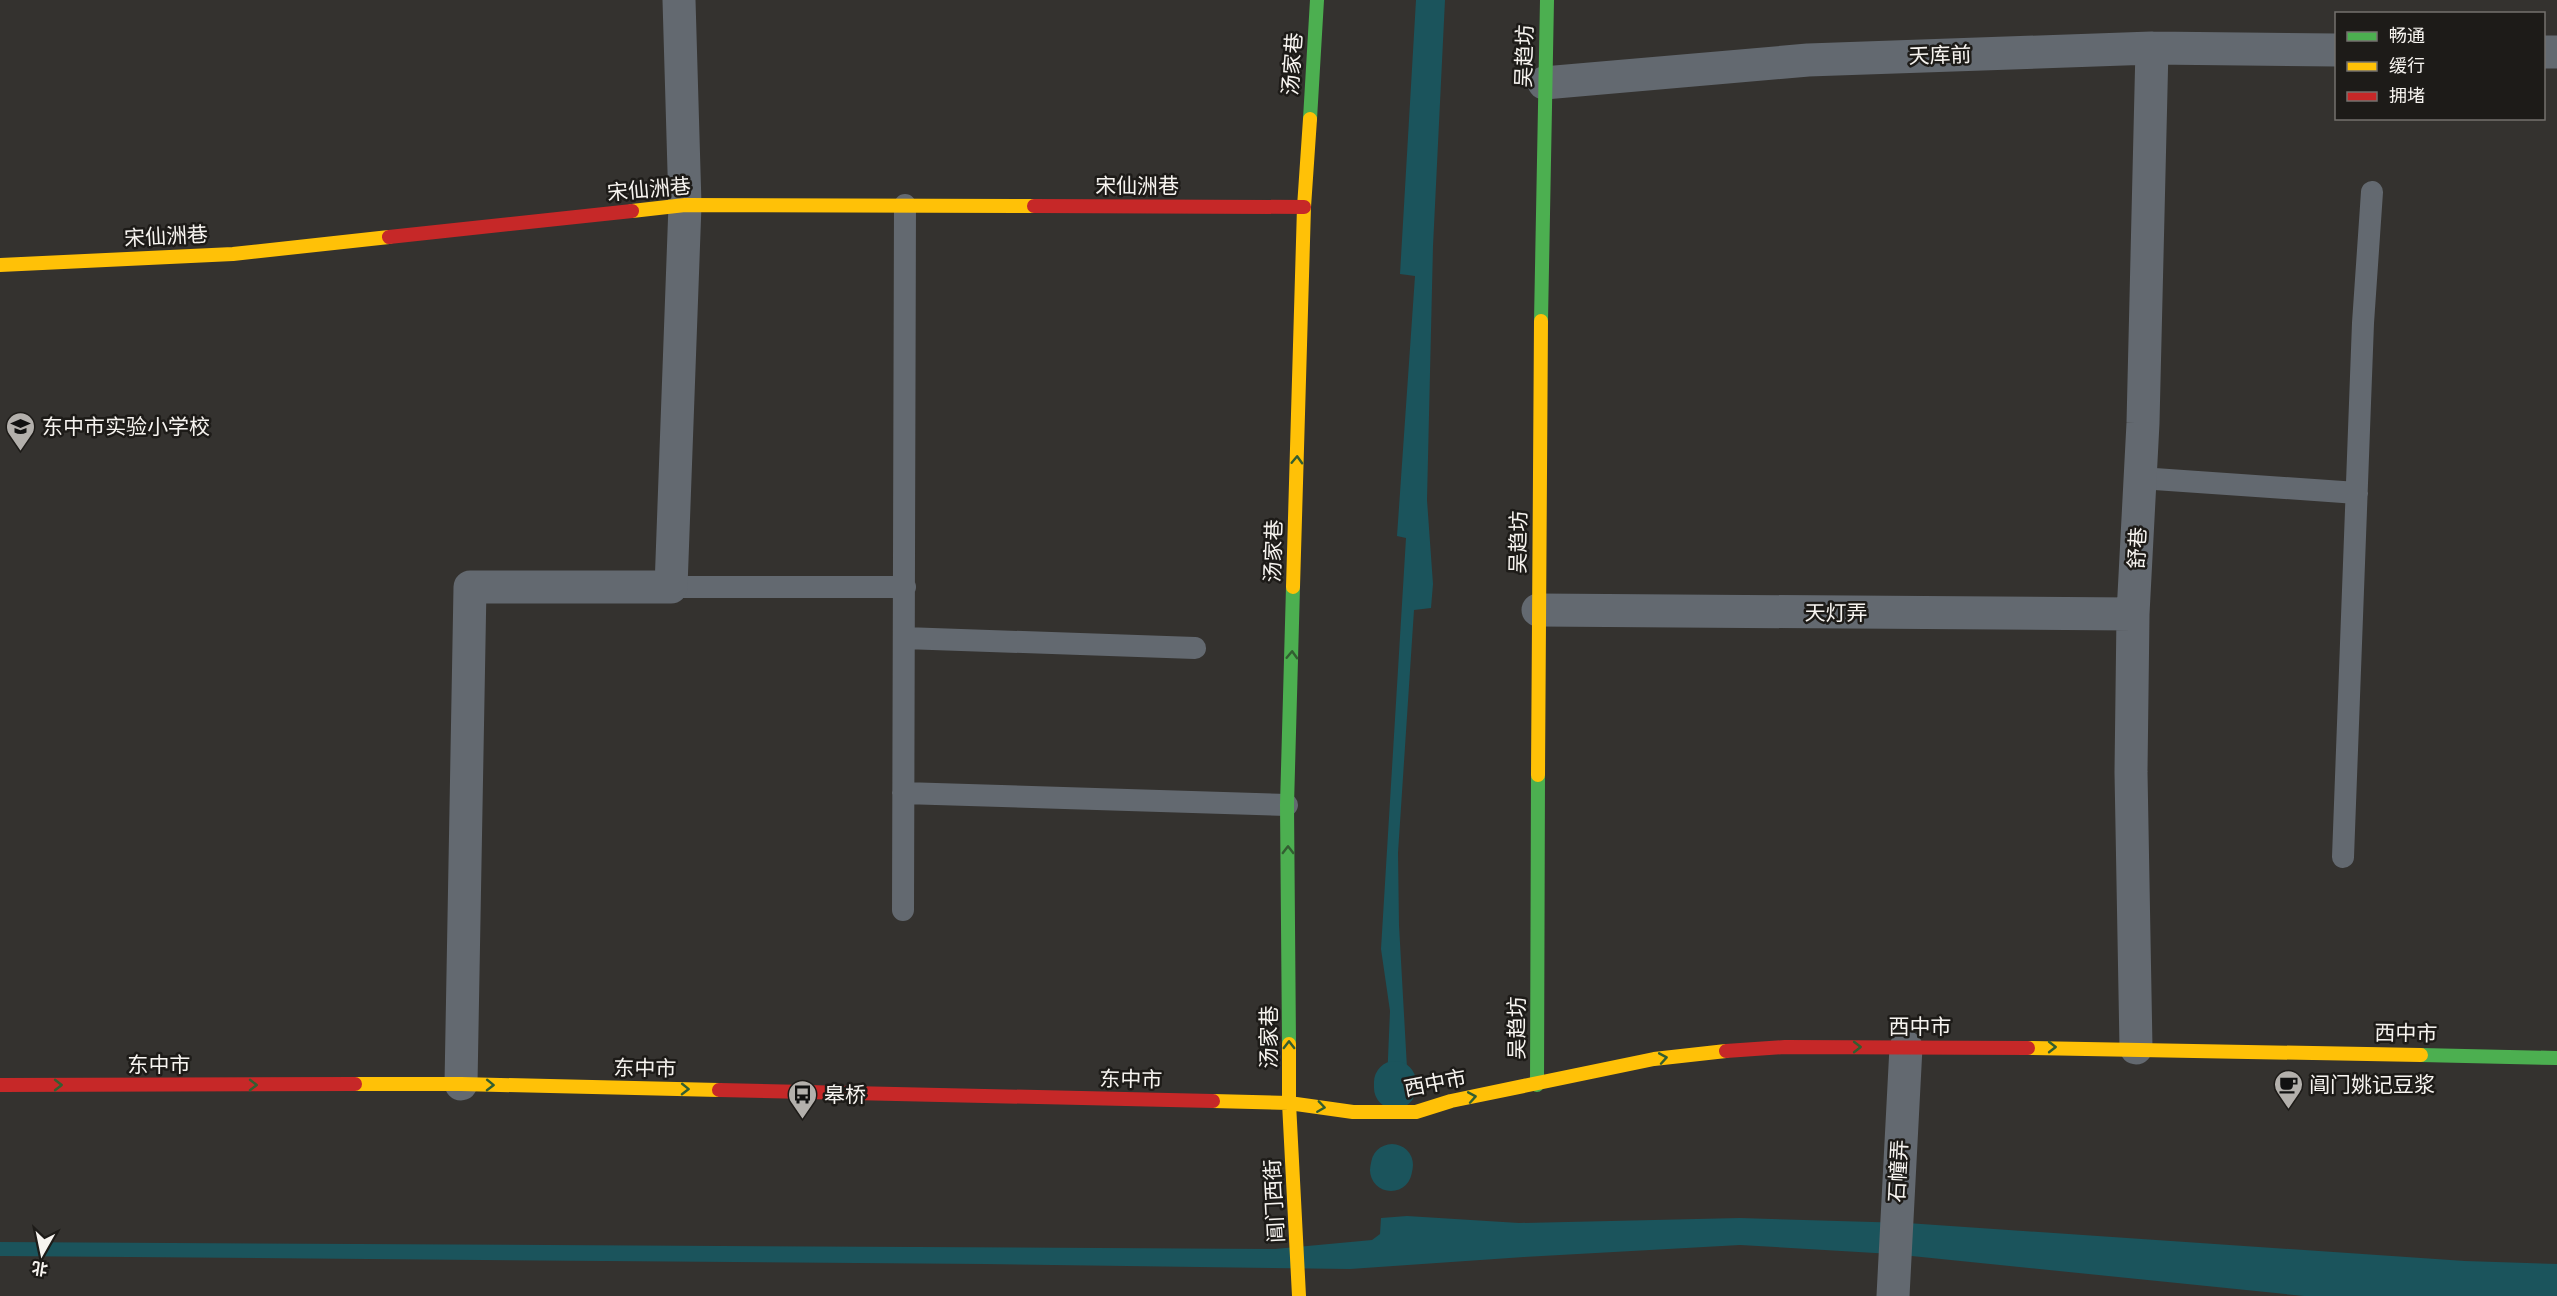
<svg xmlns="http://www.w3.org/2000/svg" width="2557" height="1296" viewBox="0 0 2557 1296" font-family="Inter,'Noto Sans SC',sans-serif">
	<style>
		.water { fill: #1b545c }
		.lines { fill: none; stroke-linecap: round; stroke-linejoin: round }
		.canal { stroke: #1b545c; stroke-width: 42 }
		.lane { stroke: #636970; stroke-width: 22 }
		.street { stroke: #636970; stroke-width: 33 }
		.fast { stroke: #4caf50; stroke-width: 14 }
		.slow { stroke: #ffc107; stroke-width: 14 }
		.jam { stroke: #c62828; stroke-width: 14 }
		.oneway { stroke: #325e31 }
		.labels { text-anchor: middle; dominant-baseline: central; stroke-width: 5; stroke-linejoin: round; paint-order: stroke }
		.street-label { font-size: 21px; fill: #f7f4f0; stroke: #1d1b18 }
		.poi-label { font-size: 21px; fill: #f7f4f0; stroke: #1d1b18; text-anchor: start }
	</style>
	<rect width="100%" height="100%" fill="#34322f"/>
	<path class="water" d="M1416 0H1445L1433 246 1427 500 1433 584 1431 608 1414 610 1398 853 1399 925 1407 1068 1406 1080 1387 1082 1390 1011 1381 949 1406 538 1397 536 1415 276 1400 274Z
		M1407 1216 1519 1223 1740 1218 1907 1223 2465 1261 2557 1264V1296H2304L1892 1254 1740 1245 1524 1257 1350 1269 983 1264 0 1256V1242L1275 1249 1372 1240 1380 1234 1381 1218Z"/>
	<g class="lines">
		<path class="canal" d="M1395 1082V1088
			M1391 1170 1392 1165"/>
		<path class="lane" d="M2140 478 2357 493
			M671 587H905
			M904 638 1195 648
			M903 793 1287 805
			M2343 857 2363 323 2372 192
			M903 910 905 205"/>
		<path class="street" d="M2544 52H2557
			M1544 83 1808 60 2152 48 2336 50
			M1538 610 2133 614
			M2136 1048 2131 772 2133 614 2143 423 2152 48
			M461 1084 470 587H671L685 205 679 0
			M1893 1296 1906 1047"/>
		<path class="fast" d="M1310 119 1317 0
			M1541 321 1547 0
			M1289 1044 1287 805 1293 587
			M2421 1055 2557 1058
			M1537 1085 1538 775"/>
		<path class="slow" d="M632 211 685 205 1034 206
			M0 265 233 254 389 237
			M1293 587 1304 207 1310 119
			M1538 775 1541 321
			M1289 1044V1103L1299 1296
			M2028 1048 2421 1055
			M355 1084H461L719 1090
			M1213 1101 1289 1103 1353 1112H1416L1451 1101 1654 1059 1726 1051"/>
		<path class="jam" d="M1034 206 1304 207
			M389 237 632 211
			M1726 1051 1785 1047 2028 1048
			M0 1085 355 1084
			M719 1090 1213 1101"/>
	</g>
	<defs><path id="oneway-chevron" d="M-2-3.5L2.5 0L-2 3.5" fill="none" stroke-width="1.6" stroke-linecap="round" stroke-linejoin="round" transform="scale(1.5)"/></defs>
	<g class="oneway">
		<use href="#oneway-chevron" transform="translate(1297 460) rotate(-88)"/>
		<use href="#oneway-chevron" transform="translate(1292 655) rotate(-88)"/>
		<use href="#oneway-chevron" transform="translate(1288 850) rotate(-90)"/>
		<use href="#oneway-chevron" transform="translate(1289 1045) rotate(-90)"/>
		<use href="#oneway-chevron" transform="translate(1857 1047)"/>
		<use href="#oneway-chevron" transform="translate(2052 1047)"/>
		<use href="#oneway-chevron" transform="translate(1663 1058) rotate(-10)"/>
		<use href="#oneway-chevron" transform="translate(58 1085)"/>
		<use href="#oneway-chevron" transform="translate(253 1085)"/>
		<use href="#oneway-chevron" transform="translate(490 1085) rotate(1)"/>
		<use href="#oneway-chevron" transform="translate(685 1089) rotate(1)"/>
		<use href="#oneway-chevron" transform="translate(1472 1097) rotate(-10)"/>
		<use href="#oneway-chevron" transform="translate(1321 1107) rotate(8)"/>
	</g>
	<defs>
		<symbol id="school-pin" viewBox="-11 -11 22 30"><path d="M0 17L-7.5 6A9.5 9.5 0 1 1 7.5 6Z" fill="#b3b0ac" stroke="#1d1b18"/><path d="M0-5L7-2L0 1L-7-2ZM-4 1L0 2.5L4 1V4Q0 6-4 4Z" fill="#111"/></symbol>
		<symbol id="cafe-pin" viewBox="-11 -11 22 30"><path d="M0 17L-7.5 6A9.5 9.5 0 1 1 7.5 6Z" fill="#b3b0ac" stroke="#1d1b18"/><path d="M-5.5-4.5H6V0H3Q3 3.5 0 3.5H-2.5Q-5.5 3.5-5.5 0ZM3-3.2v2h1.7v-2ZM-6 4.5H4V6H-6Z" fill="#111"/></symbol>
		<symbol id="bus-pin" viewBox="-11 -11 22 30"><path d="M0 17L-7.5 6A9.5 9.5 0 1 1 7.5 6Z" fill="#b3b0ac" stroke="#1d1b18"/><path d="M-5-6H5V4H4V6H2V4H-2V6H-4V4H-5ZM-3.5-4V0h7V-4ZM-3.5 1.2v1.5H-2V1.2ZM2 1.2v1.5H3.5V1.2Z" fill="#111"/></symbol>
	</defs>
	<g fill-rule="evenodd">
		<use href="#school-pin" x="4" y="410" width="33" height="45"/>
		<use href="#cafe-pin" x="2272" y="1068" width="33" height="45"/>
		<use href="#bus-pin" x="786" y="1078" width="33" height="45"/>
	</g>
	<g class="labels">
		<g class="street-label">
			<text transform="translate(1940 55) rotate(-2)">天库前</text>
			<text transform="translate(1524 56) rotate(-88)">吴趋坊</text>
			<text transform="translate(1292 64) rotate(-86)">汤家巷</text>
			<text x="1137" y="185">宋仙洲巷</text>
			<text transform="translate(649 189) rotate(-5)">宋仙洲巷</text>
			<text transform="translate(166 236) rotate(-3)">宋仙洲巷</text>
			<text transform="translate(1518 542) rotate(-89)">吴趋坊</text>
			<text transform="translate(2137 548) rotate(-87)">舒巷</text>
			<text transform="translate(1273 551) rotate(-88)">汤家巷</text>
			<text x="1836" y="612">天灯弄</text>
			<text x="1920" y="1026">西中市</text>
			<text transform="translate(1516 1028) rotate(-90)">吴趋坊</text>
			<text transform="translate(2406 1033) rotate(1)">西中市</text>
			<text transform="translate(1268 1037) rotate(-90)">汤家巷</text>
			<text x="159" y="1064">东中市</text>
			<text transform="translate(645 1068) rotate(1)">东中市</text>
			<text transform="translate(1131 1079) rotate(1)">东中市</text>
			<text transform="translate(1435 1083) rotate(-11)">西中市</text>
			<text transform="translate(1898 1171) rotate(-87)">石幢弄</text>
			<text transform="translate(1274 1201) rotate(-93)">阊门西街</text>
		</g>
		<g class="poi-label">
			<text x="42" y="426">东中市实验小学校</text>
			<text x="2309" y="1084">阊门姚记豆浆</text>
			<text x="824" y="1094">皋桥</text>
		</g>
	</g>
	<rect x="2335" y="12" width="210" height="108" fill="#1d1b18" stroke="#74726e" stroke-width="1.5"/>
	<rect x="2347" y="32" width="30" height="9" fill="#4caf50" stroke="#74726e" stroke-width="1.5"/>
	<text x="2389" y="42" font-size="18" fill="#f7f4f0">畅通</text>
	<rect x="2347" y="62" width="30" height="9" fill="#ffc107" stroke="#74726e" stroke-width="1.5"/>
	<text x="2389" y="72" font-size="18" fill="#f7f4f0">缓行</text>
	<rect x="2347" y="92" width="30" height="9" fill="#c62828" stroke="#74726e" stroke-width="1.5"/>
	<text x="2389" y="102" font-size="18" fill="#f7f4f0">拥堵</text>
	<g transform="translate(42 1254) rotate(189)" stroke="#1d1b18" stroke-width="4.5" paint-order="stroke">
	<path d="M0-4.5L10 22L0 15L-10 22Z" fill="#f7f4f0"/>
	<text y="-9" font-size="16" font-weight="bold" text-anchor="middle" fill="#f7f4f0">北</text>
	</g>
</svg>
